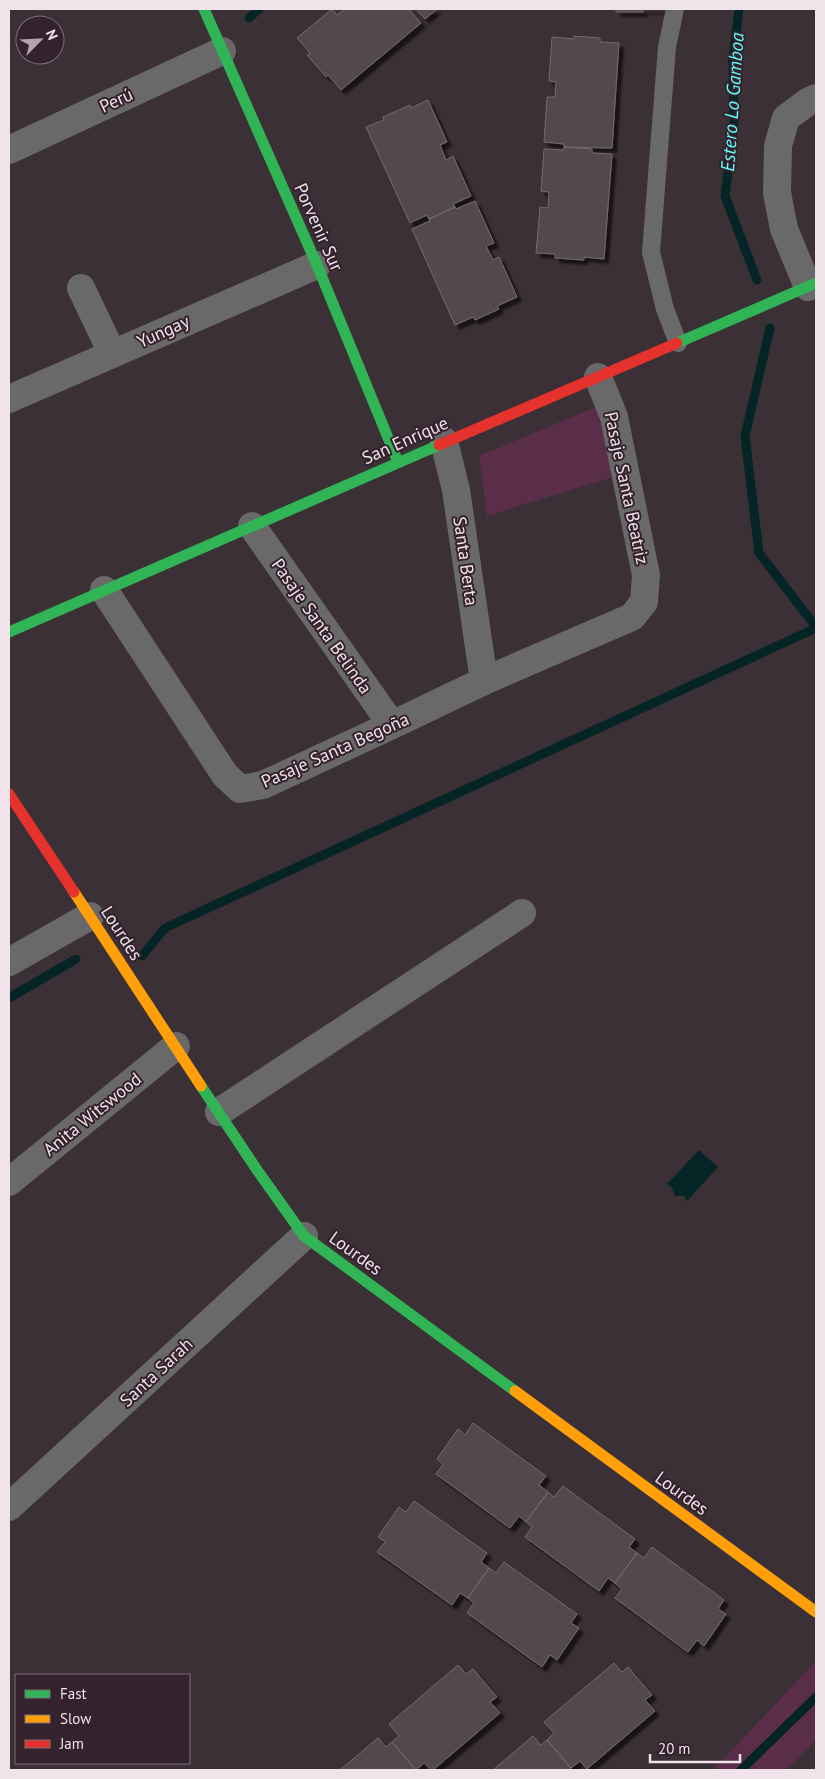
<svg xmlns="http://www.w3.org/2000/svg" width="825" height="1779" viewBox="0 0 825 1779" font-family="'PT Sans',sans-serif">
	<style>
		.green { fill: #5a2d48 }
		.water { fill: #052425 }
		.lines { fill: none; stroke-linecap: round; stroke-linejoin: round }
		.stream { stroke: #052425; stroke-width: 9 }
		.building { fill: #52484d; stroke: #746b70; filter: url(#shadow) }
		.lane { stroke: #69696a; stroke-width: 18 }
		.street { stroke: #69696a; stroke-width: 28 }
		.fast { stroke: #30b455; stroke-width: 11 }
		.slow { stroke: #ff9f0a; stroke-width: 11 }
		.jam { stroke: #e5322d; stroke-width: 11 }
		.labels { text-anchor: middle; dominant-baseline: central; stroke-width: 4; stroke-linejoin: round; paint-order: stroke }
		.street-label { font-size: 18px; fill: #f0e3ea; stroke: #34222c }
		.water-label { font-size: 19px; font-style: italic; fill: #5efcfa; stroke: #34222c }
	</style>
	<defs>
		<filter id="shadow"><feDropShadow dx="4.5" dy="4.5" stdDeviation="1" flood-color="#0009"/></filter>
	</defs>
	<rect width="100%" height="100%" fill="#3b3036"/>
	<path class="green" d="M598 406 613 477 487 516 479 456Z
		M816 1661V1739L787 1770H713Z"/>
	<path class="water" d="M699 1150 718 1167 687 1201 684 1196H675L672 1188 667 1184Z"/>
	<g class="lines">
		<path class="stream" d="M739 9 733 59 734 123 725 196 757 280
			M249 18 259 9
			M770 328 745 436 759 553 816 627
			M142 956 165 928 816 628
			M9 998 76 959
			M741 1770 816 1697"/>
	</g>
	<path class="building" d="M332 9 337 15 345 9H409L421 23 341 90 328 75 326 77 307 55 310 53 297 38Z
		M416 9H437L425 19Z
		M616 9H665H643V12H616Z
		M574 36 600 38V42L619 43 612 148 564 147V144L544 142 547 97H555L556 82 549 81 552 37 574 39Z
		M428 100 447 142 440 145 446 160 453 156 471 196 453 204 455 207 429 219 427 215 410 223 366 127 384 120 383 117 410 105 411 108Z
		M564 147 592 149V153L612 154 604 259 584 257V260L555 258V254L536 253 540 207 548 208 549 192 541 191 544 149 564 150Z
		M475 201 494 243 486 246 493 260 499 257 517 297 497 306 499 309 475 320 473 317 455 325 412 229 430 221 429 219 455 207 456 209Z
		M473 1423 546 1476 539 1485 548 1492 526 1522 519 1516 510 1528 436 1474 443 1464 437 1459 458 1429 465 1435Z
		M563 1486 635 1539 629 1547 637 1553 615 1583 608 1578 599 1591 525 1537 532 1527 526 1522 548 1492 554 1497Z
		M414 1501 487 1553 481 1562 489 1568 468 1598 460 1593 452 1605 377 1552 385 1542 378 1537 399 1507 406 1512Z
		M652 1547 724 1600 718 1609 726 1614 704 1646 697 1640 688 1652 615 1598 622 1589 615 1583 637 1553 644 1558Z
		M504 1562 577 1614 571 1623 579 1628 557 1660 550 1655 542 1667 467 1613 474 1603 468 1598 489 1568 496 1573Z
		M614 1663 622 1672 628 1667 652 1695 645 1700 655 1711 587 1769 580 1761 571 1768 547 1740 554 1733 544 1722Z
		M458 1665 466 1674 473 1669 497 1697 490 1702 500 1713 433 1770H431L424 1763 416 1770 392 1742 399 1736 389 1724Z
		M533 1736 541 1745 547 1740 571 1768 569 1770H493Z
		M378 1738 386 1747 392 1742 416 1770H340Z"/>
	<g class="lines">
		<path class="lane" d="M675 9 667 47 651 252 665 309 678 343"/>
		<path class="street" d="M9 150 222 51
			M808 287 784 229 777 193 778 146 786 118 809 101 816 98
			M81 288 112 353
			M9 399 317 265
			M444 441 456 490 484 681
			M252 526 392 725
			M104 590 225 775 240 789 263 785 392 725 484 681 632 617 644 602 646 575 614 417 598 377
			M9 962 90 916
			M219 1112 522 913
			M9 1182 176 1046
			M9 1507 304 1236"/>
		<path class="fast" d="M204 9 317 265 398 462
			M677 343 816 283
			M9 632 439 445
			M201 1086 257 1170 304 1236 515 1391"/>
		<path class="slow" d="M74 892 201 1086
			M515 1391 816 1612"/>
		<path class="jam" d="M439 445 677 343
			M9 794 74 892"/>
	</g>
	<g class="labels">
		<g class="street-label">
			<text transform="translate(116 100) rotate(-25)">Perú</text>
			<text transform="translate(319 227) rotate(66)">Porvenir Sur</text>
			<text transform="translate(163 331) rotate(-24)">Yungay</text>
			<text transform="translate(405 440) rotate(-24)">San Enrique</text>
			<text transform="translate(627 488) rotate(78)">Pasaje Santa Beatriz</text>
			<text transform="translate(466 561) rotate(82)">Santa Berta</text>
			<text transform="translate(322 626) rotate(55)">Pasaje Santa Belinda</text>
			<text transform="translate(335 750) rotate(-24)">Pasaje Santa Begoña</text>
			<text transform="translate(122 933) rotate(57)">Lourdes</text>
			<text transform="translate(92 1114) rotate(-39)">Anita Witswood</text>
			<text transform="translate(356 1253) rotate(36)">Lourdes</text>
			<text transform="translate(156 1372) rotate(-43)">Santa Sarah</text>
			<text transform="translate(682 1493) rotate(36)">Lourdes</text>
		</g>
		<g class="water-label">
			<text transform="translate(732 102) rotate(-86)">Estero Lo Gamboa</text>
		</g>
	</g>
	<rect width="825" height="1779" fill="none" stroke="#f0e3ea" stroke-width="20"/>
	<rect x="15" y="1674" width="175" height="90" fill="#34222c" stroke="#7f6f78"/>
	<rect x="25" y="1690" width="25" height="8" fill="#30b455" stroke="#7f6f78"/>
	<text x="60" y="1699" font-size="15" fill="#f0e3ea">Fast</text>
	<rect x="25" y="1715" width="25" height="8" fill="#ff9f0a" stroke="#7f6f78"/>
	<text x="60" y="1724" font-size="15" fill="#f0e3ea">Slow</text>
	<rect x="25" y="1740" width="25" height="8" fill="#e5322d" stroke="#7f6f78"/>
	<text x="60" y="1749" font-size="15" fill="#f0e3ea">Jam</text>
	<g transform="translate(40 40) rotate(66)"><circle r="24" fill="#34222c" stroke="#7f6f78"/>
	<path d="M0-4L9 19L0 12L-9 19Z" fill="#b1a4ab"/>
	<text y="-8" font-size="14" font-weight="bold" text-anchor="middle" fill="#f0e3ea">N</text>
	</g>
	<path d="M650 1754v8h90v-8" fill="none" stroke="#f0e3ea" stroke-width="2.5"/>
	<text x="658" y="1754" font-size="15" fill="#f0e3ea" stroke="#34222c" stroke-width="4" paint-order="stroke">20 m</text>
</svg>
